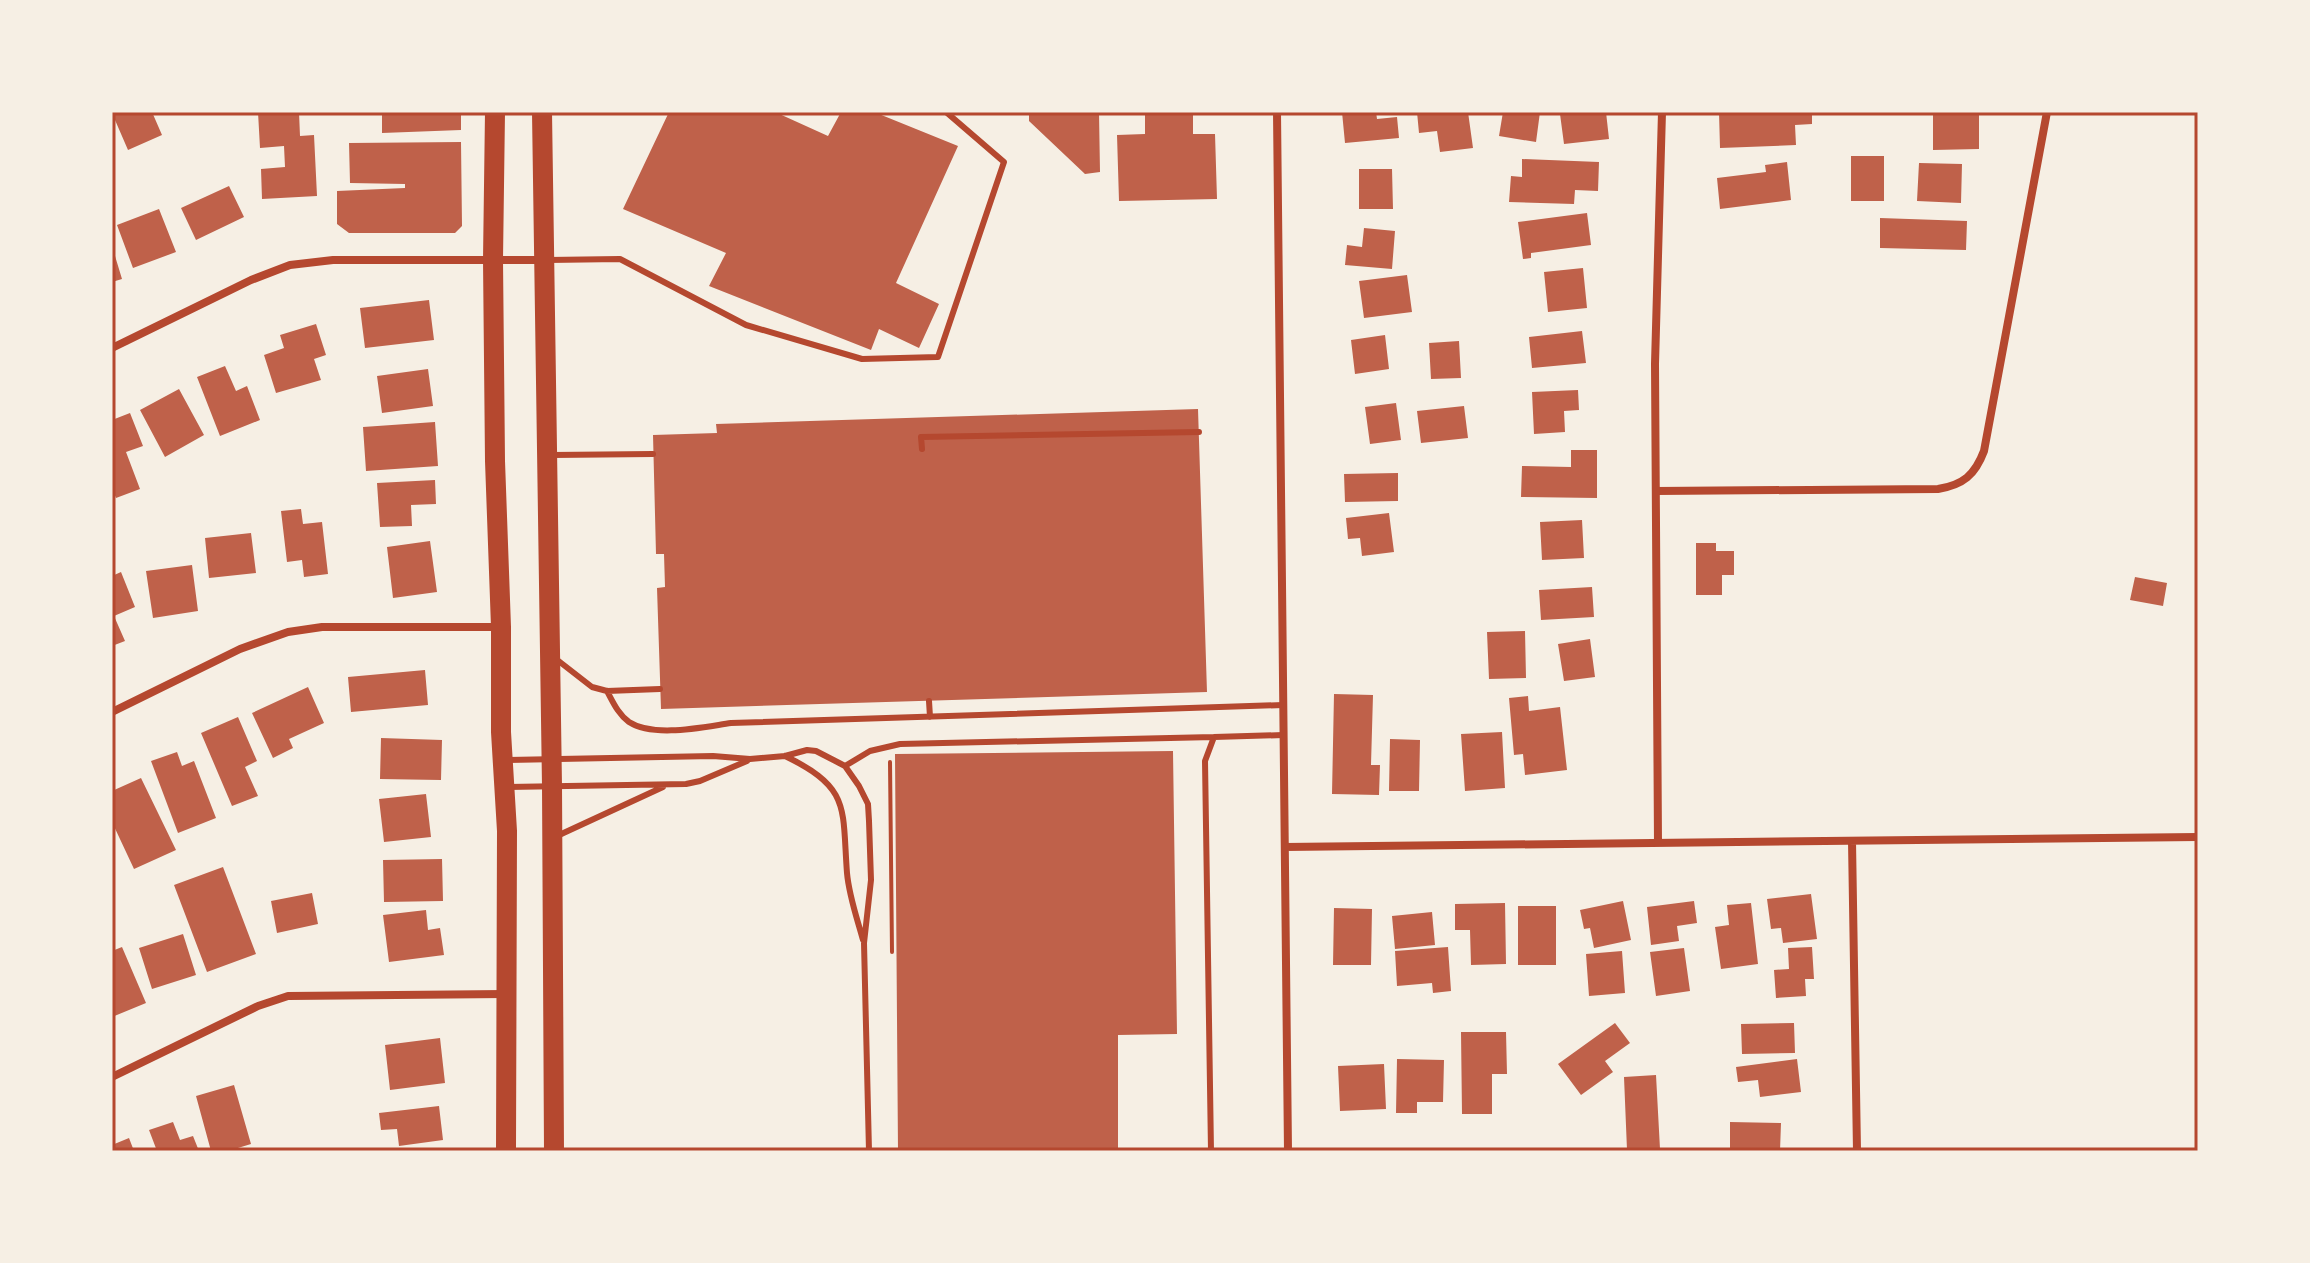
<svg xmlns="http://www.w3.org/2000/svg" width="2310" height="1263" viewBox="0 0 2310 1263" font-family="Rubik,sans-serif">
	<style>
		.building { fill: #bf614a }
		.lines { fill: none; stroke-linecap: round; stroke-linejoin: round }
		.path { stroke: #b5482f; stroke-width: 4 }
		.service { stroke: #b5482f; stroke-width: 6 }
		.minor { stroke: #b5482f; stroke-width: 8 }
		.trunk { stroke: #b5482f; stroke-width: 20 }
		.neatline { fill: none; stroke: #b5482f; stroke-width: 3 }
	</style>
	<rect width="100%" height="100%" fill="#f6efe4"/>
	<path class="building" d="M112 112H152L162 135 128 150 115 120 112 121Z
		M258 112H299L300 136 314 135 317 196 262 199 261 169 285 167 284 146 260 148Z
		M382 112H461V130L382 133Z
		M669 112H775L828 136 841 112H874L958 146 896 283 939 304 919 348 879 329 871 350 709 286 726 253 623 209Z
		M1029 112H1099L1100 172 1085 174 1029 121Z
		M1145 112H1193V134H1215L1217 199 1119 201 1117 135 1145 134Z
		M1342 112H1376L1377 119 1397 117 1399 138 1345 143Z
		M1417 112H1468L1473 148 1440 152 1437 131 1419 133Z
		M1503 112H1540L1536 142 1499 136Z
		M1575 112H1606L1609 139 1564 144 1560 114Z
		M1719 112H1812V124L1795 125 1796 145 1720 148Z
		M1979 112V149L1933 150V113Z
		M461 142 462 226 455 233H349L337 224V191L405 188V184L350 183 349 143Z
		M1851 156H1884V201H1851Z
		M1522 159 1599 162 1598 191 1575 190 1574 204 1509 202 1511 176 1522 177Z
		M1787 162 1791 200 1720 209 1717 178 1766 172 1765 165Z
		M1919 163 1962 164 1961 203 1917 201Z
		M1359 169H1392L1393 209H1359Z
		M229 186 244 217 196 240 181 208Z
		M159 209 176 252 133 268 117 225Z
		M1587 213 1591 245 1531 253V258L1523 259 1518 222Z
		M1880 218 1967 221 1966 250 1880 248Z
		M1364 228 1395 231 1392 269 1345 265 1347 245 1362 247Z
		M112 246 122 279 112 282Z
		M1583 268 1587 308 1548 312 1544 272Z
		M1407 275 1412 312 1364 318 1359 281Z
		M429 300 434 340 365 348 360 308Z
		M316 324 326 355 314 359 321 380 276 393 264 355 284 348 280 335Z
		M1582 331 1586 363 1532 368 1529 337Z
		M1385 335 1389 369 1355 374 1351 340Z
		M1459 341 1461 378 1431 379 1429 343Z
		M225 366 236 391 247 386 260 420 220 436 197 377Z
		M428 369 433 406 382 413 377 376Z
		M179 389 204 435 165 457 140 410Z
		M1578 390 1579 410 1564 411 1565 432 1534 434 1532 392Z
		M1396 403 1401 440 1370 444 1365 407Z
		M1464 406 1468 438 1421 443 1417 411Z
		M1198 409 1207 692 661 709 657 588 665 587 664 554H656L653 435 717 433 716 424Z
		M130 413 143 446 126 452 140 489 116 498 112 488V420Z
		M435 422 438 466 366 471 363 427Z
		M1571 450H1597V498L1521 497 1522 466 1571 467Z
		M1398 473V501L1345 502 1344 474Z
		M435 480 436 504 411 505 412 526 380 527 377 483Z
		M301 509 303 524 322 522 328 574 304 577 302 560 287 562 281 511Z
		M1389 513 1394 552 1362 556 1360 538 1348 539 1346 518Z
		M1582 520 1584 558 1542 560 1540 522Z
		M251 533 256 573 209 578 205 538Z
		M430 541 437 592 393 598 387 547Z
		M1696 543H1716V551H1734V575H1722V595H1696Z
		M192 565 198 611 153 618 146 571Z
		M121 572 135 607 114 616 125 641 112 646V576Z
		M2135 577 2167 583 2163 606 2130 600Z
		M1592 587 1594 617 1541 620 1539 590Z
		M1525 631 1526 678 1489 679 1487 632Z
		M1590 639 1595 677 1564 681 1558 644Z
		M425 670 428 705 351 712 348 677Z
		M308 687 324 723 289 739 293 748 273 758 252 713Z
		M1334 694 1373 695 1371 765H1380L1379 795 1332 794Z
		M1528 696 1529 711 1560 707 1567 770 1525 775 1523 754 1514 755 1509 698Z
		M238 717 257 761 245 767 258 796 232 806 201 733Z
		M1502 732 1505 788 1465 791 1461 734Z
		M381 738 442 740 441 780 380 779Z
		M1390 739 1420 740 1419 791H1389Z
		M1173 751 1177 1034 1118 1035V1151H898L895 754Z
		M177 752 182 766 194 761 216 818 178 833 151 761Z
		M141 778 176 850 134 869 112 822V791Z
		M426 794 431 837 384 842 379 799Z
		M442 859 443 901 384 902 383 860Z
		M223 867 256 954 207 972 174 885Z
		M312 893 318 924 277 933 271 901Z
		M1811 894 1817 939 1783 943 1781 928 1771 929 1767 899Z
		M1623 901 1631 940 1594 948 1590 928 1584 929 1580 910Z
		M1694 901 1697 923 1677 926 1679 941 1651 945 1647 907Z
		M1505 903 1506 964 1471 965 1470 930H1455V904Z
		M1751 903 1758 964 1721 969 1715 927 1729 925 1727 905Z
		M1518 906H1556V965H1518Z
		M1334 908 1372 909 1371 965H1333Z
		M426 910 428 930 440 928 444 955 389 962 383 915Z
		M1432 912 1435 945 1395 949 1392 916Z
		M183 934 196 975 152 989 139 948Z
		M122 947 146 1003 112 1017V951Z
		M1448 947 1451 991 1433 993 1432 983 1397 986 1395 951Z
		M1812 947 1814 979H1805L1806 996 1776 998 1774 970 1789 969 1788 948Z
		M1684 948 1690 991 1656 996 1650 952Z
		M1622 951 1625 993 1589 996 1586 954Z
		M1615 1023 1630 1043 1605 1061 1613 1072 1581 1095 1558 1064Z
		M1794 1023 1795 1053 1742 1054 1741 1024Z
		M1461 1032H1506L1507 1074H1492V1114H1462Z
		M440 1038 445 1083 390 1090 385 1045Z
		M1397 1059 1444 1060 1443 1102H1417V1113H1396Z
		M1797 1059 1801 1092 1760 1097 1758 1080 1738 1082 1736 1067Z
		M1384 1064 1386 1109 1340 1111 1338 1066Z
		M1656 1075 1660 1149 1627 1150 1624 1077Z
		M234 1085 251 1144 228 1151H211L196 1096Z
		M439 1106 443 1140 399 1146 397 1129 381 1130 379 1113Z
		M173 1122 180 1140 193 1136 199 1151H157L149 1130Z
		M1730 1122 1781 1123 1780 1151H1730Z
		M129 1138 134 1151H112V1145Z"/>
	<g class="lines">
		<path class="path" d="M890 762 892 952"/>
		<path class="service" d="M548 260 620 259 746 325 862 359 938 357 1004 162 946 112
			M922 449 921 437 1199 432
			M552 455 653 454
			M556 659 592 687 607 691 660 689
			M607 691C613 702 618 714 629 722 654 738 703 727 731 723L1283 705
			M929 701 930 717
			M785 756C851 788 842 807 847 873 849 896 857 918 863 940
			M506 760 713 756 750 759 785 756 807 750 816 751 845 766 859 786 868 804 869 821 871 880 864 943 869 1151
			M845 766 870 751 900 744 1214 737
			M507 787 686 784 700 781 747 761
			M557 836 663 787
			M1211 1151 1205 761 1214 737 1283 735"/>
		<path class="minor" d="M1277 112 1288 1151
			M112 348 251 280 290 265 333 260H544
			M1656 491 1938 489C1963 485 1975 475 1984 451L2047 112
			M112 712 240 649 288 632 322 627H501
			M1852 841 1857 1151
			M1658 843 1655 364 1662 112
			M1285 847 2198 837
			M112 1077 258 1006 288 996 505 994"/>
		<path class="trunk" d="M495 112 493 260 495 461 501 627V732L507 831 506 1151
			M542 112 552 786 554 1151"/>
	</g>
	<rect width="2310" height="1263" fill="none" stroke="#f6efe4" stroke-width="228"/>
	<rect x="114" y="114" width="2082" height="1035" class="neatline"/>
</svg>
